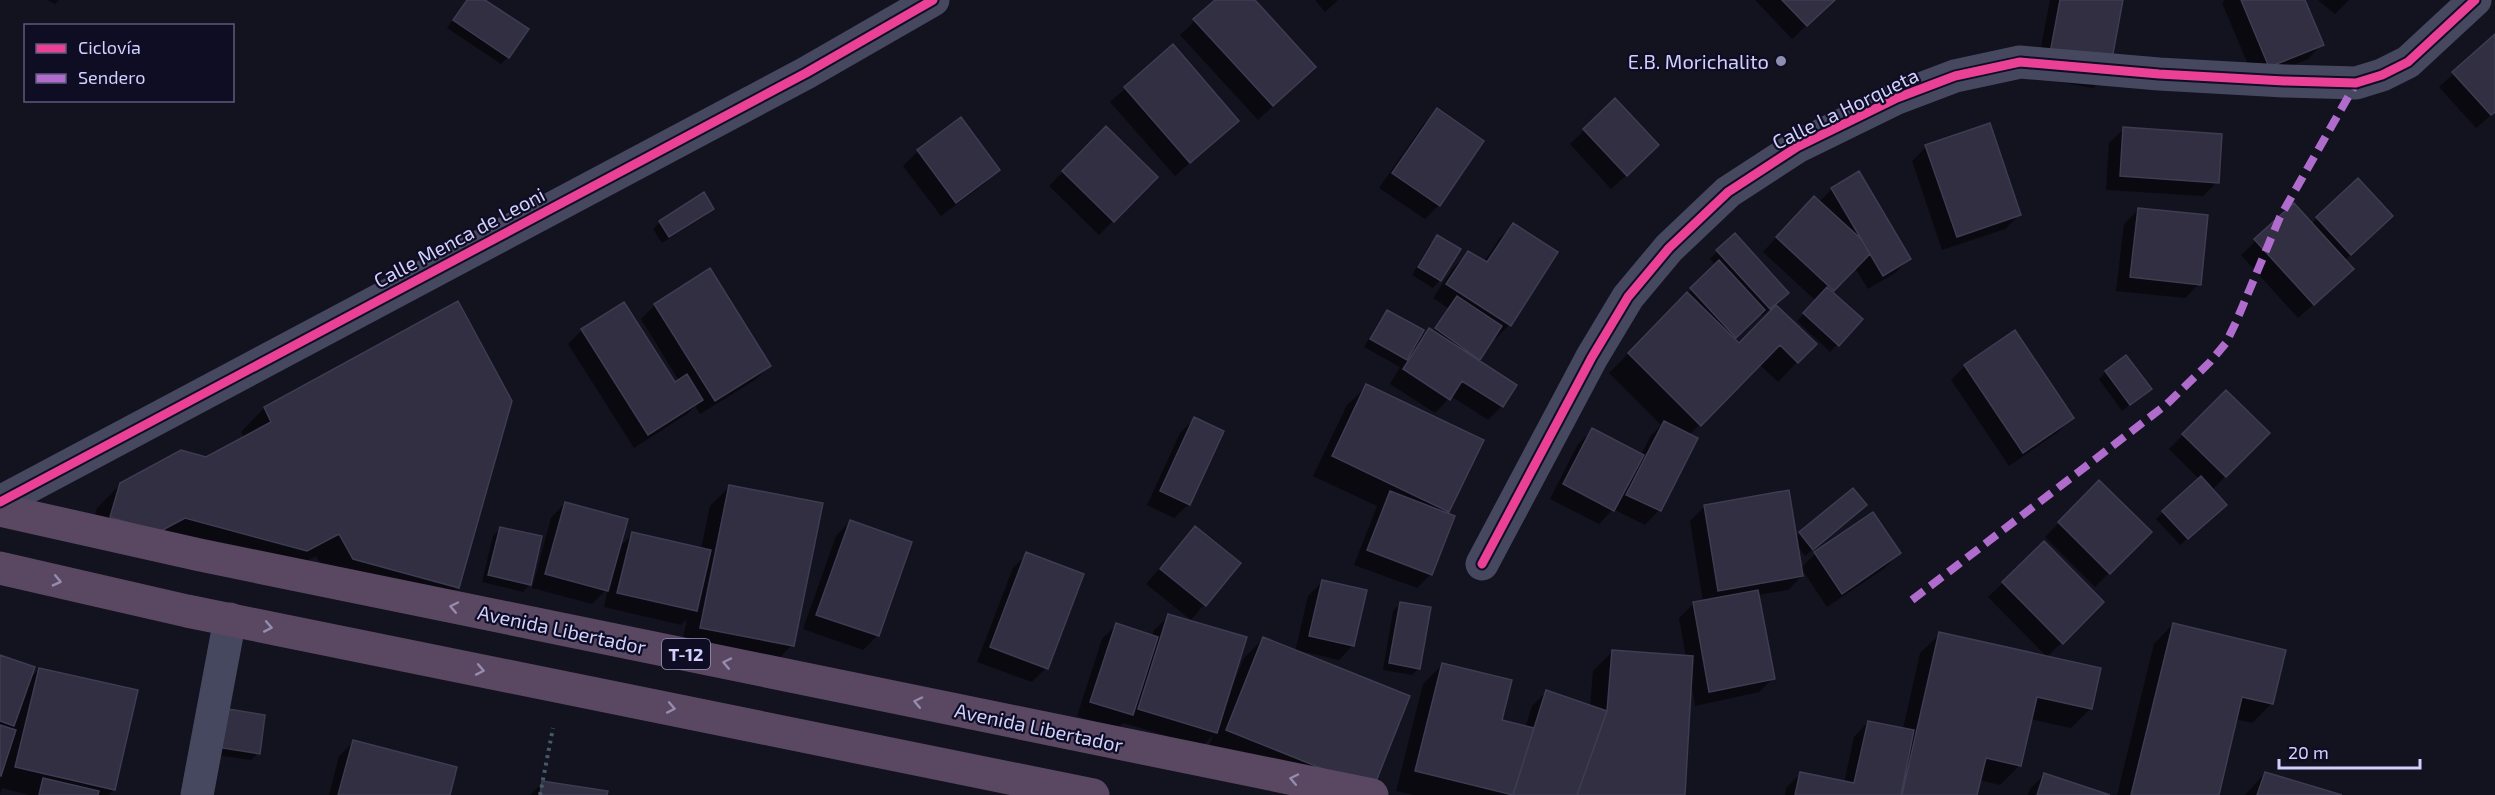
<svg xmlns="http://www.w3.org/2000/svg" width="2495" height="795" viewBox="0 0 2495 795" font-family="'Exo 2',sans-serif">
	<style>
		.shadow { fill: #0007 }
		.building { fill: #312f41; stroke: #3e3c53; stroke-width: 1.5 }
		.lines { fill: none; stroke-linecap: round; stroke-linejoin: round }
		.path { stroke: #465966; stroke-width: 4; stroke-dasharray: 3 4.5; stroke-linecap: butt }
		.street { stroke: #464860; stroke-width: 33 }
		.highway { stroke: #5a4862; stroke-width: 33 }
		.quiet { stroke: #b06ccc; stroke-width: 8; stroke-dasharray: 15 8; stroke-linecap: butt }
		.cycleway-casing { stroke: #0e0d24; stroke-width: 13 }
		.cycleway { stroke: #ea4096; stroke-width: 9 }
		.oneway { stroke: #968cb0 }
		.poi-dot { fill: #8e8eb1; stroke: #0e0d24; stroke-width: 2 }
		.labels { text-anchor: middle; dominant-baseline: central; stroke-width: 4.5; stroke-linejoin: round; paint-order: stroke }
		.shield { fill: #0e0d24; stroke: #9696bd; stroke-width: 1.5 }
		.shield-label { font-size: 18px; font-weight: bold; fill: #d1d0ff }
		.poi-label { font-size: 20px; fill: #d1d0ff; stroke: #0e0d24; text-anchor: end }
		.street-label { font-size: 20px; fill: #d1d0ff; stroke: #0e0d24 }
	</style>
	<rect width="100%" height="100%" fill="#13121f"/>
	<path class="shadow" d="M47 0H59L55 4Z
		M466 0H482L508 57 501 64 447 28Z
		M1217 0H1253L1300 81 1258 120 1180 35Z
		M1315 0H1338L1325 12Z
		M1755 0H1834L1792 39Z
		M2050 0H2122L2108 74 2093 88 2035 78Z
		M2225 0H2304L2322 44 2308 59 2255 81 2222 3Z
		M2318 0H2349L2335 14Z
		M2495 36V112L2476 128 2439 87Z
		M1173 46 1237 121 1175 176 1110 102Z
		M1615 101 1643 160 1611 189 1570 144Z
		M1437 110 1439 205 1425 219 1379 188 1423 125Z
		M961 119 998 170 984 184 941 216 903 166 918 151Z
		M1106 128 1156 177 1099 235 1049 186Z
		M2124 129 2217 182 2203 196 2106 190 2109 143Z
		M1926 147 2019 215 2005 229 1942 250 1912 161Z
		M1858 173 1909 259 1895 273 1868 289 1855 268 1831 293 1860 320 1830 352 1797 321 1816 301 1763 252 1800 212 1819 202 1832 189Z
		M2358 180 2377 230 2344 261 2338 283 2298 318 2241 255 2294 205 2311 224Z
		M712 208 705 216 662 243 653 229 660 222Z
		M2138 210 2199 284 2185 298 2116 291 2124 224Z
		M1513 225 1509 325 1495 339 1493 337 1476 361 1502 406 1488 420 1451 396 1435 413 1390 384 1400 367 1364 347 1380 319 1387 312 1415 345 1429 330 1432 332 1448 308 1433 298 1454 267 1469 253 1484 262 1499 239Z
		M1735 235 1780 300 1762 316 1760 313 1733 339 1738 345 1814 344 1778 382 1759 364 1689 435 1659 510 1645 525 1613 509 1599 524 1550 499 1578 444 1593 430 1641 455 1650 437 1661 425 1609 373 1716 265 1710 259Z
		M1438 237 1459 250 1440 280 1433 288 1412 275 1430 244Z
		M458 303V587L435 610 330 582 316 556 282 574 88 540 97 508 121 484 206 458 244 438 241 432 264 408Z
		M655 305 770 366 755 380 700 414 695 406 687 414 634 448 568 344 582 330 674 384 679 381 641 319Z
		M1965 366 2072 418 2058 432 2009 466 1951 380Z
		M2106 372 2150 389 2122 411 2099 379Z
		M1367 386 1448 511 1445 514 1431 574 1417 588 1354 565 1377 506 1313 476 1347 405Z
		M2226 392 2268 433 2212 490 2218 512 2180 545 2156 519 2199 479 2169 449Z
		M1194 419 1189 504 1174 518 1147 505 1180 433Z
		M2099 482 2150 532 2095 587 2045 537Z
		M729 487 792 645 773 665 681 647 687 619 681 625 604 607 608 588 592 604 532 588 551 518 565 503 618 548 633 534 701 549 710 506Z
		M1704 507 1796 538 1800 533 1858 512 1805 556 1797 545 1801 568 1815 554 1872 514 1899 553 1885 568 1827 607 1801 568 1802 576 1788 590 1758 595 1773 678 1759 692 1695 706 1691 682 1683 795H1414L1396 791 1423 684 1442 665 1501 721 1525 728 1532 706 1546 692 1590 707 1593 671 1612 652 1686 657 1679 618 1693 604 1703 602 1690 521Z
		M850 521 878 635 863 650 803 629 836 536Z
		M1195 528 1239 563 1191 620 1146 584Z
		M500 529 530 584 523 592 482 582 493 536Z
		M2044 543 2102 602 2047 657 1988 597Z
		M1027 554 1046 668 1032 682 977 662 1013 568Z
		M1322 582 1353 645 1339 660 1296 650 1295 652 1365 795 1207 750 1213 735 1202 746 1123 723 1117 729 1077 716 1102 639 1116 625 1152 637 1154 630 1169 616 1233 684 1244 658 1263 639 1295 652 1308 596Z
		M1401 603 1419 668 1412 675 1383 670 1393 611Z
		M2173 624 2272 703 2252 723 2235 719 2217 795H2117L2154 644Z
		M1940 634 2091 708 2071 728 2030 719 2020 765 2000 785 1979 780 1976 795H1785L1786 788 1800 774 1844 783 1854 737 1868 722 1903 729 1920 653Z
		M0 657 29 680 39 669 114 790 108 795H29L2 788 0 795Z
		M216 717 258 753 251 760 209 754Z
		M353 742 448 795H329L339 756Z
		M2265 773 2337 795H2245Z
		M2044 775 2105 795H2028L2030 789Z
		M542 783 605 795H530Z"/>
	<path class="building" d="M467 0H485L529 29 509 58 453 20Z
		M1215 0H1255L1316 67 1273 106 1193 19Z
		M1782 0H1835L1807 26Z
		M2060 0H2123L2109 75 2048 64Z
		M2241 0H2305L2324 45 2269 67Z
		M2495 34V112L2491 115 2452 72Z
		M1173 44 1239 121 1190 163 1124 87Z
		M1615 98 1659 145 1627 176 1583 129Z
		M1437 108 1484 141 1440 206 1392 173Z
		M961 117 1000 170 956 203 917 150Z
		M1990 123 2021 215 1957 237 1925 145Z
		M1106 126 1158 177 1114 222 1062 171Z
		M2123 127 2222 134 2219 183 2120 176Z
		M1859 171 1911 259 1883 276 1831 188Z
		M2358 178 2393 216 2351 255 2316 217Z
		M704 192 714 209 669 237 659 221Z
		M1814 196 1861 239 1870 254 1834 291 1776 237Z
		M2294 203 2354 269 2314 305 2254 239Z
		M2138 208 2208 215 2201 285 2130 277Z
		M1513 223 1558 252 1511 326 1446 284 1468 251 1487 262Z
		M1735 233 1789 293 1770 309 1716 250Z
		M1437 235 1461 249 1441 281 1418 267Z
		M1719 260 1765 310 1736 338 1690 288Z
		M710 268 771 366 715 401 654 304Z
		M1827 287 1863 319 1839 346 1803 313Z
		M1687 292 1739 343 1776 305 1817 344 1798 363 1780 345 1701 426 1628 353Z
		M1457 296 1502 326 1480 360 1435 328Z
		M458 301 512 401 459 588 353 559 339 534 307 551 185 518 159 532 110 517 120 483 181 450 206 457 271 422 264 407Z
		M624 302 675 382 687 374 703 400 648 435 581 329Z
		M1387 310 1424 330 1407 360 1370 339Z
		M1429 328 1517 385 1503 407 1462 381 1450 400 1403 369Z
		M2015 330 2074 418 2023 453 1964 365Z
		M2126 355 2152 389 2130 405 2105 371Z
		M1366 384 1484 440 1449 512 1332 456Z
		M2226 390 2270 433 2226 477 2182 434Z
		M1194 417 1224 431 1190 505 1160 491Z
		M1664 421 1698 438 1661 511 1626 495Z
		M1592 428 1644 455 1614 511 1563 484Z
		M2201 476 2227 505 2188 539 2162 511Z
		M2099 480 2152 532 2110 574 2058 522Z
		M729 485 823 503 794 646 700 628Z
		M1853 488 1867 505 1813 550 1799 532Z
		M1789 490 1803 576 1718 591 1704 505Z
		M1390 491 1455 516 1432 575 1367 550Z
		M565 502 628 519 608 591 545 574Z
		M1873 512 1901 553 1842 594 1814 552Z
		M850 520 912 542 879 636 816 615Z
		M1195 526 1241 563 1206 606 1160 569Z
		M500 527 542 536 531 585 488 575Z
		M632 532 711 550 697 611 617 593Z
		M2044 541 2104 602 2063 644 2002 582Z
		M1026 552 1084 574 1048 669 990 647Z
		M1322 580 1367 590 1354 646 1309 636Z
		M1758 590 1775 679 1709 692 1693 602Z
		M1400 602 1431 607 1420 669 1389 663Z
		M1168 614 1247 637 1217 733 1138 709Z
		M1116 623 1158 637 1133 715 1090 702Z
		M2173 623 2286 650 2273 704 2242 697 2219 795H2131Z
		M1939 632 2101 668 2092 709 2037 697 2021 766 1986 758 1977 795H1902Z
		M1263 637 1410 696 1373 789 1226 730Z
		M1612 650 1693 656 1685 795H1577L1607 711Z
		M0 655 35 667 14 726 0 721Z
		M1442 663 1512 680 1502 720 1534 728 1513 795 1415 771Z
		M39 668 138 690 115 790 15 767Z
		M1546 690 1607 711 1577 795H1513Z
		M222 708 265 715 260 754 216 747Z
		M1868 721 1914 730 1901 795H1795L1800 772 1854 783Z
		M0 725 16 730 1 776 0 775Z
		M353 740 457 767 450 795H338Z
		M2265 772 2342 795H2257Z
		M2044 773 2110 795H2037Z
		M43 778 99 791 98 795H39Z
		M542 781 608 791 607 795H540Z"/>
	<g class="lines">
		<path class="path" d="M540 795 553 728"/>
		<path class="street" d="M0 502 806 73 933 0
			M1482 564 1592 357 1628 297 1669 248 1728 192 1797 147 1897 98 1955 76 2020 62 2159 74 2284 81 2356 83 2382 75 2408 62 2475 0
			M197 795 230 619"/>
		<path class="highway" d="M0 510 200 555 1372 795
			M0 568 187 611 1093 795"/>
		<path class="quiet" d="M1912 600 2167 404 2210 362 2226 343 2236 322 2280 217 2356 83"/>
		<defs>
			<path id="cycleway" d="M0 502 806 73 933 0
				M1482 564 1592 357 1628 297 1669 248 1728 192 1797 147 1897 98 1955 76 2020 62 2159 74 2284 81 2356 83 2382 75 2408 62 2475 0"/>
		</defs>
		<use href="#cycleway" class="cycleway-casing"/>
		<use href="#cycleway" class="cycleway"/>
	</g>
	<defs><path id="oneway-chevron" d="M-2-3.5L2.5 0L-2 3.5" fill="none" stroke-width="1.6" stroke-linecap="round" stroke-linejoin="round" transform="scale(1.5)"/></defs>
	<g class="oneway">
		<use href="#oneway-chevron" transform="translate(57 581) rotate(13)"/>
		<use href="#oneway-chevron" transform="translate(454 607) rotate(-168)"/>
		<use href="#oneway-chevron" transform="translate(268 627) rotate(11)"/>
		<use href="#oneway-chevron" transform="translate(727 663) rotate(-168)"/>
		<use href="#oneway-chevron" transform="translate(480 670) rotate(11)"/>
		<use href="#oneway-chevron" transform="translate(918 702) rotate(-168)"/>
		<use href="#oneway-chevron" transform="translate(671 708) rotate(11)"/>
		<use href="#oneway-chevron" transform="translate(1294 779) rotate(-168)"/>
	</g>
	<circle class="poi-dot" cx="1781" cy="61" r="6"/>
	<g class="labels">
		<rect class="shield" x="662" y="639" width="48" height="30" rx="4.5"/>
		<g class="shield-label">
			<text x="686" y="654">T-12</text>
		</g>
		<g class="poi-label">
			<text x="1769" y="61">E.B. Morichalito</text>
		</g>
		<g class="street-label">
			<text transform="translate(1845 108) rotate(-26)">Calle La Horqueta</text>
			<text transform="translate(459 237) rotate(-28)">Calle Menca de Leoni</text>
			<text transform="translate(562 629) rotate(12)">Avenida Libertador</text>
			<text transform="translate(1039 727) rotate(12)">Avenida Libertador</text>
		</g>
	</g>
	<rect x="24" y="24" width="210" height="78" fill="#0e0d24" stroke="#5c5b7c" stroke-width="1.5"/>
	<rect x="36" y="44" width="30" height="9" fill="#ea4096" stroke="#5c5b7c" stroke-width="1.5"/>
	<text x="78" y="54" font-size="18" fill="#d1d0ff">Ciclovía</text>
	<rect x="36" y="74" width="30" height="9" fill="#b06ccc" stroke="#5c5b7c" stroke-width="1.5"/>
	<text x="78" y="84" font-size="18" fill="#d1d0ff">Sendero</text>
	<path d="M2279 759v9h141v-9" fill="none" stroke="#d1d0ff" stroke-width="3"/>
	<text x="2288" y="759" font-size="18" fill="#d1d0ff" stroke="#0e0d24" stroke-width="4.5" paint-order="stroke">20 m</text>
</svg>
